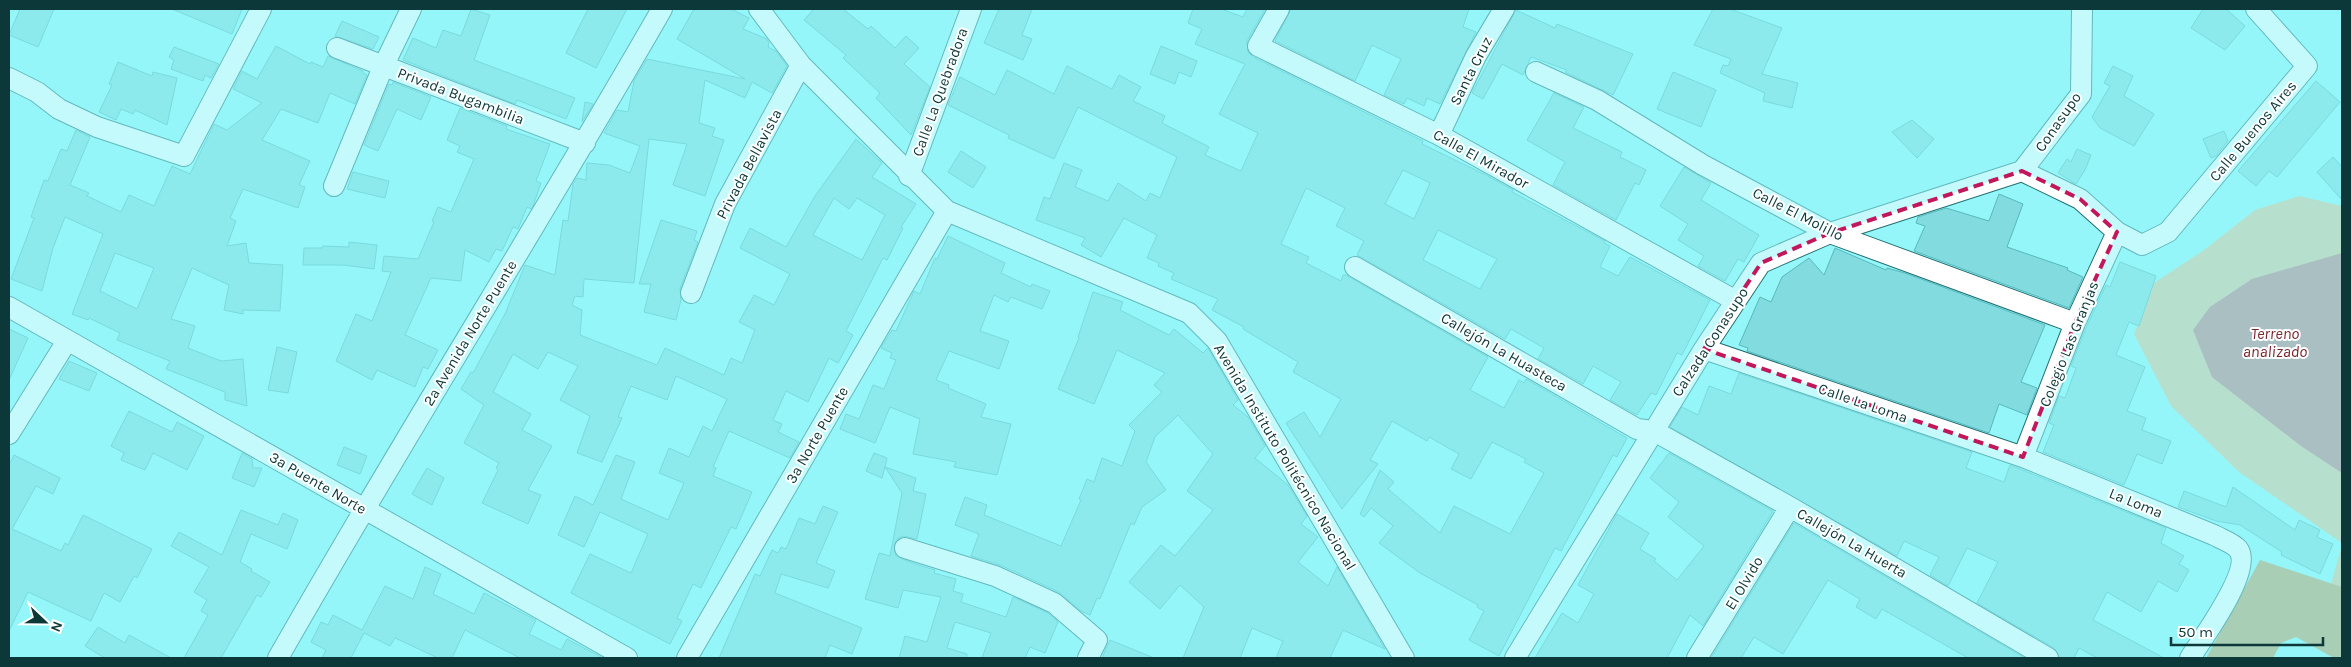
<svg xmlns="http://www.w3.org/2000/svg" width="2351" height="667" viewBox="0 0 2351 667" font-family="Karla,sans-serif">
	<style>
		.green { fill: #e0c397 }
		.forest { fill: #c19d64 }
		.water { fill: #c17c7e }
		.building { fill: #82dbde; stroke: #57b9bc; fill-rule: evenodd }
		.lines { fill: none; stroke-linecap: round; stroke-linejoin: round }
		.minor-casing { stroke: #237073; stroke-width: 22 }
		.minor { stroke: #fff; stroke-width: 20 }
		.marked { fill: none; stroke: #c2185b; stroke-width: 4; stroke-dasharray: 10 6; stroke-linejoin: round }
		.labels { text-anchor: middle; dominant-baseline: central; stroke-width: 4; stroke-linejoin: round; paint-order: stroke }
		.street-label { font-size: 15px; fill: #0d3839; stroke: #fff }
		.water-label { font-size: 16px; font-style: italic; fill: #79252e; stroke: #fff }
	</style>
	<rect width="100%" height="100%" fill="#95f6f9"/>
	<path class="green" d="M2299 196 2342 206V543L2239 472 2171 406 2134 334 2154 283 2204 250 2255 210Z
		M2342 545V587L2331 584Z"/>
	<path class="forest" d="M2260 560 2342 587V658H2334L2296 637 2281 643 2273 658H2206Z"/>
	<path class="water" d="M2342 253V473L2301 446 2212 377 2193 330 2210 307 2252 279Z"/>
	<path class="building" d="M20 9H54L38 47 9 35Z
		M172 9H242L232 34Z
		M471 9 490 15 474 60 575 98 566 119 517 100 515 104 403 60 413 38 436 48 443 30 461 36Z
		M588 9H627L596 68 566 53Z
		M694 9H731L749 18 743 29 767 39 769 43 768 47 776 51 787 66 772 93 752 82 745 98 705 80 699 123 715 128 712 136 724 140 705 196 673 185 687 144 649 139 634 283 584 279 583 297 575 296 572 305 582 310 580 335 657 365 665 348 724 375 731 358 742 363 755 330 739 322 754 295 774 305 790 274 740 248 750 228 786 247 815 196 856 139 882 163 872 177 916 204 901 227 903 228 887 260 883 258 846 331 853 335 838 363 829 358 808 402 786 391 773 420 782 424 778 432 799 442 790 458 729 431 713 467 716 468 713 476 752 492 736 529 731 527 701 588 693 584 677 618 682 621 670 644 571 593 590 554 631 573 648 534 600 512 584 547 558 535 575 496 593 505 616 455 635 462 621 499 668 520 684 483 659 473 669 448 689 457 703 426 712 431 727 399 676 376 667 400 631 386 618 417 622 418 602 462 577 453 590 416 560 400 578 366 548 352 538 369 513 354 493 392 531 414 522 430 552 446 528 490 541 495 528 524 482 503 498 470 496 468 499 463 464 443 484 405 461 389 471 372 473 373 505 314 525 265 555 275 563 220 568 221 573 184 577 178 586 180 587 163 609 165 630 173 640 146 604 133 617 110 628 112 634 81 647 59 745 79 677 39ZM834 198 849 209 857 198 885 215 862 260 813 235Z
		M814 9H843L868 29 871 26 895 48 906 36 919 48 904 64 930 87 911 135 876 98 880 93 843 58 846 55 804 20Z
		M999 9H1032L1022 35 1032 39 1023 60 984 43Z
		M1193 9H1221L1243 17 1247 9H1265L1247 41 1248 52 1253 57 1423 141 1422 144 1486 175 1513 190 1512 192 1605 241 1604 243 1610 246 1600 267 1618 276 1630 257 1710 300 1682 355 1677 353 1656 395 1651 393 1637 415 1610 400 1621 382 1593 366 1583 384 1538 359 1544 348 1511 329 1505 339 1357 255 1364 241 1336 226 1345 208 1306 188 1281 244 1309 257 1306 263 1341 281 1343 275H1346L1488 357 1470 390 1504 408 1519 380 1524 383 1526 379 1627 438 1617 457 1613 455 1561 551 1555 548 1499 656 1469 640 1484 611 1477 607 1478 605 1420 573 1379 543 1393 526 1371 508 1364 517 1360 514 1380 470 1394 482 1388 489 1440 533 1454 506 1510 534 1544 473 1524 462 1526 459 1492 442 1471 479 1451 469 1459 454 1429 437 1427 441 1392 421 1370 460 1378 464 1342 509 1286 423 1304 412 1320 437 1341 399 1293 372 1298 362 1243 329 1244 327 1212 310 1218 299 1171 279 1174 273 1158 266 1159 263 1147 258 1157 235 1124 218 1101 257 1081 245 1085 238 1036 220 1044 197 1050 199 1064 163 1082 170 1075 187 1108 201 1118 183 1146 201 1150 193 1160 198 1177 157 1078 107 1054 159 1008 138 1009 135 948 105 960 77 995 95 1007 70 1054 94 1067 66 1112 89 1119 75 1141 87 1133 101 1165 116 1162 123 1209 147 1205 155 1241 171 1258 133 1219 114 1245 64 1195 44 1202 29 1188 23ZM1403 170 1430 183 1414 219 1385 204ZM1438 230 1497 259 1480 289 1423 260Z
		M1291 9H1469L1463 27 1476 32 1440 104 1427 98 1424 106 1407 98 1404 104 1384 95 1401 59 1372 45 1355 81 1275 41Z
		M1713 9H1730L1782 28 1762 74 1798 83 1792 108 1763 101 1765 93 1720 73 1723 65 1728 66 1731 59 1694 45Z
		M2203 9H2226L2245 26 2225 50 2191 28Z
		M1516 10 1555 28 1557 24 1633 54 1613 95 1565 72 1567 70 1531 57 1523 75 1502 64 1483 99 1472 93Z
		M342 21 379 37 373 49 335 36Z
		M276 46 310 64 311 62 323 67 328 56 363 71V73L367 75 355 104 330 93 318 123 281 109 262 140 310 161 299 185 305 187 298 208 243 189 230 218 236 221 227 246 246 243 249 263 283 265 280 311 243 310V314L224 310 229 285 192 268 171 319 195 326 188 348 221 361 243 359 247 406 225 400V392L166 369 170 361 117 340 120 333 89 318 88 320 72 314 103 234 65 217 53 248 42 291 11 279 34 218 31 217 44 180 48 181 61 149 67 151 76 130 90 137 70 185 89 193 87 196 121 212 129 195 154 206 172 166 190 174 214 124 227 130 262 103 233 89 242 71 257 79ZM115 253 154 268 137 309 100 291Z
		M1161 46 1197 61 1191 77 1179 72 1175 84 1150 74Z
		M174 47 219 64 211 78 205 75 203 81 171 69 174 60 169 57Z
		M118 62 152 76 153 72 177 78 167 125 135 110 133 114 121 109 116 120 99 112 112 85 109 84Z
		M2113 66 2133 76 2124 96 2154 114 2134 146 2100 128 2092 117 2110 86 2104 83Z
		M1673 72 1716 90 1701 127 1657 109Z
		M2316 81 2340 102 2277 177 2269 171 2256 186 2238 171Z
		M393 82 431 97 421 120 397 109 378 151 364 145 389 84 392 85Z
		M1554 93 1584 107 1573 128 1622 152 1620 157 1646 170 1639 185 1635 183 1616 220 1553 185 1565 162 1527 140Z
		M585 102 593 104 582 122Z
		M460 108 507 126 506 129 550 144 536 181 541 183 533 206 531 209 527 207 518 229 513 227 502 251 496 249 489 262 465 250 461 281 431 278 405 335 438 350 428 369 423 367 415 387 377 370 372 380 336 361 356 314 372 321 391 272 382 271 384 256 418 259 434 222 432 221 438 207 451 212 474 159 457 152 460 146 447 140Z
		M1912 120 1934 139 1917 158 1892 132Z
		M2224 131 2228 141 2216 156 2211 158 2203 139Z
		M2077 149 2091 155 2085 170 2076 184 2058 173 2067 159 2071 162Z
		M961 151 986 167 973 188 948 172Z
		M2333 157 2342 167V200L2317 172Z
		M1684 167 1711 183 1701 200 1759 235 1744 262 1738 259 1725 281 1698 266 1704 256 1678 240 1688 224 1660 206Z
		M353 172 389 181 385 198 347 189Z
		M1999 194 2023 204 2007 247 2068 268 2067 270 2083 277 2069 308 1914 251 1925 226 1916 223 1918 217 1946 208 1989 221Z
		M661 220 697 231 694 240 698 242 680 289 681 300 676 320 644 312 651 284H639Z
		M948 236 1005 263 1001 273 1031 287 1032 284 1050 291 1042 309 1011 297 1008 302 994 295 980 331 1009 341 999 369 949 351 936 380 949 385 948 388 986 404 981 417 1011 424 997 475 954 467 956 462 913 454 920 419 890 407 875 443 840 429 846 414 859 419 873 385 884 389 896 360 890 358 892 353 881 348 892 330 896 331 914 291 920 294 935 258 937 259Z
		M349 242 377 245 374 269 343 265H303L304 248H322L323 246 349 247Z
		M1835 248 1886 270 1887 268 1905 273 2045 325 2021 382 2037 388 2027 415 1999 404 1989 433 1747 351 1748 348 1739 345 1760 297 1771 302 1782 277 1809 258 1824 275Z
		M2120 262 2156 276 2139 326 2129 322 2116 355 2145 367 2127 411 2146 418 2142 430 2171 441 2162 464 2137 454 2124 485 2043 452 2054 425 2049 423 2059 396 2065 398 2076 368 2071 366 2086 328 2106 285 2110 287Z
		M1093 292 1123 302 1120 310 1169 335 1174 329 1203 353 1208 348 1238 400 1233 405 1248 417 1265 446 1255 458 1288 485 1307 516 1301 524 1318 537 1298 562 1328 586 1337 567 1385 649 1343 630 1330 658H1276L1283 641 1252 628 1240 658H1183L1204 607 1180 585 1160 609 1129 582 1161 545 1175 556 1213 510 1187 491 1213 454 1178 415 1155 437 1146 462 1166 490 1142 507 1134 525 1131 523 1100 599 1097 598 1090 615 1081 611 1059 592 1000 565 971 556 979 534 955 525 965 497 987 505 984 515 1061 546 1081 500 1079 499 1087 479 1094 482 1102 458 1122 466 1135 431 1129 425 1162 392 1154 385 1165 373 1117 350 1094 404 1058 389 1079 338 1078 337Z
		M9 329 28 338 9 380Z
		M277 347 297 352 288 393 268 390Z
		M69 361 97 373 89 391 59 379Z
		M1739 373 1972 452 1966 468 2004 482 2010 465 2166 528 2161 543 2184 556 2179 564 2189 570 2177 592 2158 581 2141 612 2107 592 2093 620 2164 658H2097L2079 648 2074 658H2060L2054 648 1977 603 1998 562 1967 548 1948 586 1930 575 1939 557 1904 541 1897 556 1670 427 1682 407 1698 415 1709 386 1731 394Z
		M129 411 172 432 177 422 204 436 187 470 153 453 145 470 121 460 124 453 111 446Z
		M344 447 367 456 360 474 337 465Z
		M242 453 252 459 253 468H262L254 487 232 478Z
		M874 453 887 458 885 467 916 478 913 491 926 494 917 539 903 536 897 539 894 545 896 556 912 563 935 570 934 573 956 579 953 591 963 594 961 602 1006 617 1013 597 1048 613 1058 622 1045 653 1030 647 1025 658H982L991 633 955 622 947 648 967 654V658H899L905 636 927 642 941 597 903 590 898 608 865 599 879 553 890 556 902 493 885 467 882 478 866 471Z
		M1669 453 1773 511 1703 626 1690 615 1667 658H1535L1562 613 1578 623 1594 594 1578 585 1617 514 1649 533 1640 549 1656 559 1654 561 1677 580 1704 546 1668 517 1679 502 1650 478Z
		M14 455 60 478 53 494 36 486 12 529 61 551 65 543 68 545 83 515 152 549 137 578 134 576 120 602 104 593 91 621 28 592 9 631V465Z
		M427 468 444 478 432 505 412 494Z
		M2233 487 2295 530 2299 520 2320 530 2317 537 2333 544 2320 574 2281 555 2282 552 2240 525 2216 521 2178 507 2184 491 2226 507Z
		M823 506 838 512 816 563 835 571 828 588 781 574 775 593 862 628 852 654 830 645 825 658H719L755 574 760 576 772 550 778 553 781 547 786 549 799 518 815 524Z
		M241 510 278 525 283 513 298 520 287 549 251 534 240 562 252 569 251 571 270 582 261 597 257 595 221 658H184L208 615 201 611 207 600 194 592 209 567 171 546 179 532 222 555Z
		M1794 523 2025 658H1968L1882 609 1876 619 1856 607 1860 599 1828 580 1783 654 1754 637 1741 658H1711Z
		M425 567 441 574 433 594 474 614 484 593 536 620 529 634 561 650 567 639 603 658H520L465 630 452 658H438L395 638 390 646 364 633 351 658H322L326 650 311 642 321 622 328 625 333 615 362 630 385 586 413 599Z
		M98 627 125 643 129 635 171 658H105L85 646Z
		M1110 640 1154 658H1102Z"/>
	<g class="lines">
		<defs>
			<path id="minor" d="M759 9 801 65 947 211 1189 313 1217 341 1404 658
				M1279 9 1258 46 1439 135 1736 301
				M337 48 585 143
				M1536 72 1597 100 1703 165 1830 233 2075 323
				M9 78 37 92 59 109 97 127 184 156 261 9
				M1439 135 1476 56 1504 9
				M2022 171 2080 199 2117 232 2142 245 2168 232 2307 66 2256 9
				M2022 171 2081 94 2082 9
				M909 176 971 9
				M334 186 383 67 411 9
				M1355 267 1637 429 1654 431 1790 507 2048 658
				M691 293 725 204 801 65
				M9 307 627 658
				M1704 349 2023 457 2214 535C2221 539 2233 543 2238 549 2254 569 2202 639 2190 658
				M9 434 67 341
				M2023 457 2075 323 2117 232
				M905 548 995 576 1054 603 1097 640 1088 658
				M278 658C402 440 537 227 662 9
				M687 658 947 211
				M1515 658 1704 349 1761 263 1830 233 2022 171
				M1697 658 1790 507"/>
		</defs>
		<use href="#minor" class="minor-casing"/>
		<use href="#minor" class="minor"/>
	</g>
	<path d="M0 0H2351V667H0ZM2022 171 2080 199 2117 232 2075 323 2023 457 1704 349 1761 263 1830 233Z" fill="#95f6f9" fill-opacity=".55" fill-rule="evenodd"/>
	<path class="marked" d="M2022 171 2080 199 2117 232 2075 323 2023 457 1704 349 1761 263 1830 233Z"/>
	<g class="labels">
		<g class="street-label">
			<text transform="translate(1471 71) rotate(-63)">Santa Cruz</text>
			<text transform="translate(940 92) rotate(-70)">Calle La Quebradora</text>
			<text transform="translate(461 96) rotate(21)">Privada Bugambilia</text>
			<text transform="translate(2058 122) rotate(-55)">Conasupo</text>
			<text transform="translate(2253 131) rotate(-50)">Calle Buenos Aires</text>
			<text transform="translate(1481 159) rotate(29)">Calle El Mirador</text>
			<text transform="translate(749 164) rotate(-62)">Privada Bellavista</text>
			<text transform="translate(1798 214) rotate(27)">Calle El Molillo</text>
			<text transform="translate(470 333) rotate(-59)">2a Avenida Norte Puente</text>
			<text transform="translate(1710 342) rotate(-57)">Calzada Conasupo</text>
			<text transform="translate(2069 344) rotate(-68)">Colegio Las Granjas</text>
			<text transform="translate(1504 352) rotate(30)">Callejón La Huasteca</text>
			<text transform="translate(1863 403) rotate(19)">Calle La Loma</text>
			<text transform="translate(817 435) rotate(-60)">3a Norte Puente</text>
			<text transform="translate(1285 457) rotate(59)">Avenida Instituto Politécnico Nacional</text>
			<text transform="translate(318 483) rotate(30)">3a Puente Norte</text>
			<text transform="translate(2136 503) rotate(22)">La Loma</text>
			<text transform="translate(1852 543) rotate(30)">Callejón La Huerta</text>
			<text transform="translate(1744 583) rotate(-59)">El Olvido</text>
		</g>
		<g class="water-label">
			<text x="2275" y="333">Terreno<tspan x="2275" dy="18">analizado</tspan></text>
		</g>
	</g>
	<rect width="2351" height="667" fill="none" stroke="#0d3839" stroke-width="20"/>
	<g transform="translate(45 622) rotate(112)" stroke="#ffffff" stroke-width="4" paint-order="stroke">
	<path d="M0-4L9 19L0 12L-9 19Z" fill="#0d3839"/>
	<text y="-8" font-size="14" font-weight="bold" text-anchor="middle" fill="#0d3839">N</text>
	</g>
	<path d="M2171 637v8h152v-8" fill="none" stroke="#0d3839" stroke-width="2.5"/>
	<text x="2178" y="637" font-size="15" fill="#0d3839" stroke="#ffffff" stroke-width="4" paint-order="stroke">50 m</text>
</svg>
